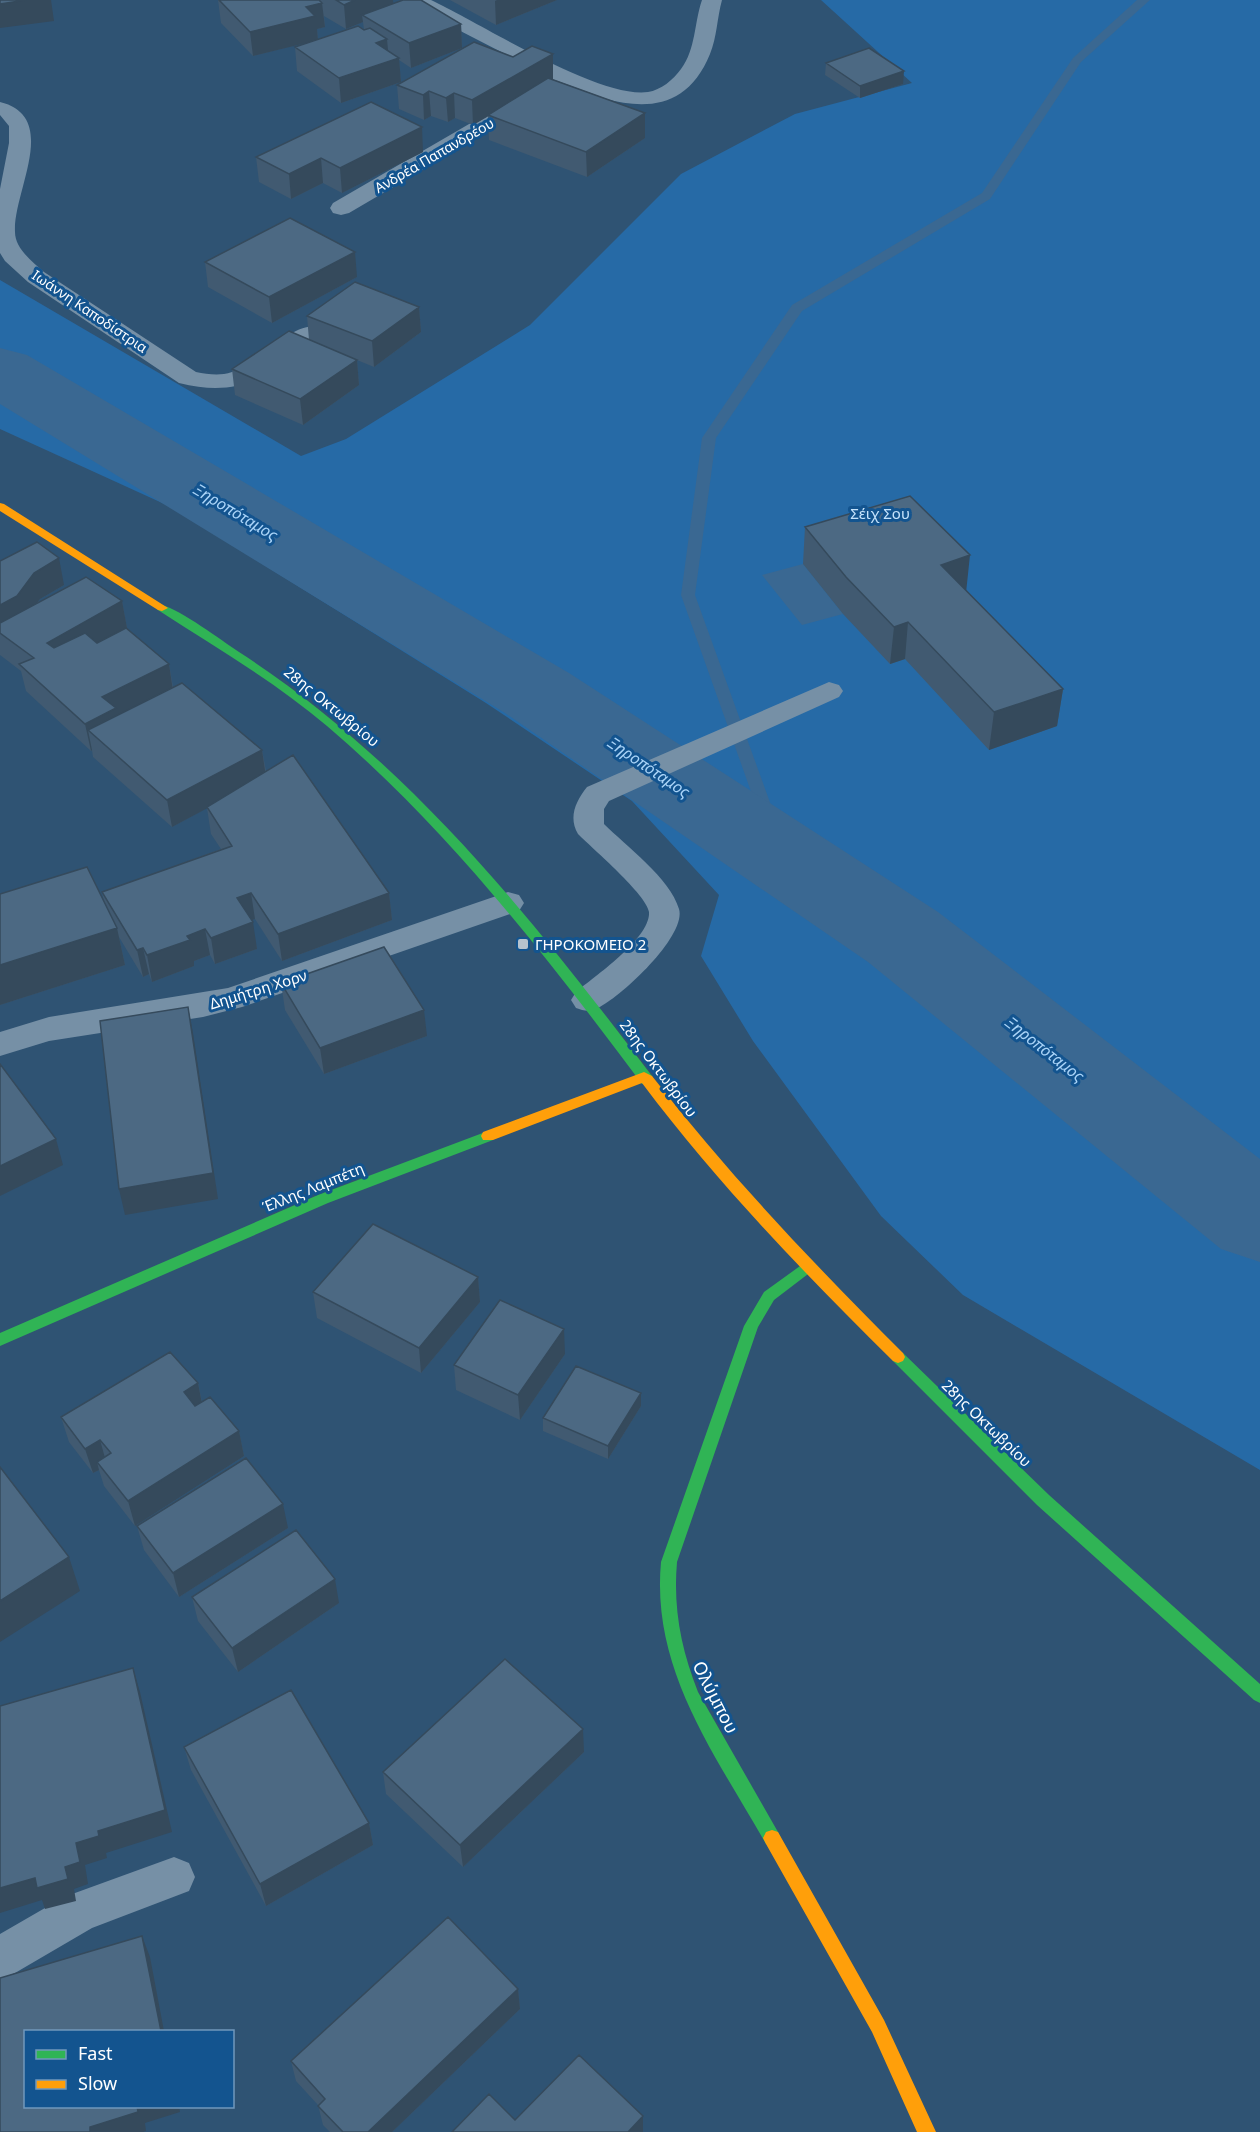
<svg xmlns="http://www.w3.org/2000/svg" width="1260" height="2132" viewBox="0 0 1260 2132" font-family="'Noto Sans',sans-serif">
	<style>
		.green { fill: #266aa6 }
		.water { fill: #3a6892 }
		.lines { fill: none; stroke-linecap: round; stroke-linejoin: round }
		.stream { fill: #3a6892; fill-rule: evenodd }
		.river { fill: #3a6892; fill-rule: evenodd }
		.street { fill: #7690a6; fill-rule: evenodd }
		.fast { fill: #30b455; fill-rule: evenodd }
		.slow { fill: #ff9f0a; fill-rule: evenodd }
		.wall { fill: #415a71; fill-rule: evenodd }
		.shaded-wall { fill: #354a5c }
		.building { fill: #4c6983; stroke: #354a5c; stroke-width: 1.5 }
		.poi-dot { fill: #b6c3ce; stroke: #13548f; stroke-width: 2 }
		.labels { text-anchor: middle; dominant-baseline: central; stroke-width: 6; stroke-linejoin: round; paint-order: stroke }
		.far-street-label { font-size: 14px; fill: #fff; stroke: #13548f }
		.park-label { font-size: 15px; fill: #c5e3fc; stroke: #13548f }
		.street-label { font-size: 15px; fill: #fff; stroke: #13548f }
		.poi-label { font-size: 15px; fill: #fff; stroke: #13548f; text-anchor: start }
		.water-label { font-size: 16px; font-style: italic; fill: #aad4f8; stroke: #13548f }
		.near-street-label { font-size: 18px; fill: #fff; stroke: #13548f }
	</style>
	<rect width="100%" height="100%" fill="#2f5373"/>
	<path class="green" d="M821 0H1260V1470L963 1295 881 1216 753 1041 701 956 719 895 632 801 486 703 171 507 0 429V280L301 456 346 439 530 325 681 174 795 114 912 83Z"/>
	<path class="water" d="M803 564 843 614 802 625 762 575Z"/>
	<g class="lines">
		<path class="stream" d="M1137 0H1150L1081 62 990 199 802 311 716 438 695 595 789 855 787 859H775L681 595 702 438 792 305 982 193 1073 58Z"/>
		<path class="river" d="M0 348 27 355 569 673 938 912 1260 1159V1262L1221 1249 868 962 505 713 0 404Z"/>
		<path class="street" d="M405 0H431C480 23 599 99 648 92 661 90 673 80 681 69 696 49 694 23 702 0H722C717 18 717 37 710 54 682 123 622 108 567 85L349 213 341 215 333 213 330 208 333 203 550 77 408 4Z
			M0 102C61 117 13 191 15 232 15 249 33 262 44 272L196 372C205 374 215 375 224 374 257 370 290 320 319 327L322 332 319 337C270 374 244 399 179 383L28 282 5 261 0 253V189L9 143V126L0 115Z
			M829 682 839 685 843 691 839 697 609 801 604 809V824C626 846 670 878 679 909 687 936 620 998 598 1008 590 1012 584 1011 576 1008L571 1000 576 992C594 977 651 938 649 912 647 895 593 849 578 834 568 817 576 801 587 787Z
			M508 892 519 895 524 903 519 911 242 1007 203 1017 49 1041 0 1056V1032L49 1017 228 988Z
			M174 1857 189 1863 195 1877 189 1891 92 1928 15 1973 0 1979V1934L64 1897Z"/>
		<path class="fast" d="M162 605C181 610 221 640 239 652 408 761 532 918 652 1076L654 1080 652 1084H642C547 957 448 829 327 726 275 682 215 647 158 610L156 608Z
			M488 1131 493 1132 495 1136 493 1140 328 1203 0 1346V1333L318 1195Z
			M807 1261 812 1263 814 1267 812 1271 774 1300 758 1327 677 1562C673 1608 681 1649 698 1692L778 1832 781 1838 778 1844 772 1846 766 1844C715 1754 651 1670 661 1562L744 1326 764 1292Z
			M898 1351 903 1353 1049 1495 1260 1684V1703L1254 1700 1037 1505 893 1361 891 1357 893 1353Z"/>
		<path class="slow" d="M0 503 4 504 168 608 162 611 158 610 0 511Z
			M644 1072 652 1076C729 1175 815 1265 903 1353L905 1357 903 1361 898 1363 893 1361C804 1273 717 1183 642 1083L493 1140H483L481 1136 483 1132Z
			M772 1830 778 1832 884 2020 936 2132H917L872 2032 766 1844 763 1838 766 1832Z"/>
	</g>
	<path class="wall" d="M218 0H393V4L461 24 462 48 411 68 399 60 401 82 341 103 297 71 295 47 312 41 253 56 221 23ZM324 16 346 29 363 22 364 30 318 39 317 29 325 27Z
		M450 0H557L496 25Z
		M553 54V79H552L645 113V138L587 177 489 140 488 116 473 125 455 118 448 122 431 116 424 120 399 109 397 85 513 57Z
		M826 63 903 84 860 98 825 75Z
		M423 152 342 193 323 183 291 199 259 182 256 157Z
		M205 262 357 277 272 323 208 287Z
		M419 307 421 332 374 367 357 360 359 385 303 425 235 395 232 369 309 340 307 316Z
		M805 527 966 590 1063 689 1057 726 989 750 905 659 890 664 843 614 803 564Z
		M0 561 64 585 40 599 37 604 122 601 127 628 123 630 169 664 173 687 262 750 266 771 389 893 392 920 282 961 255 919 251 920 257 949 215 964 210 955 194 961V966L152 982 149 974 143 977 119 937 125 965 0 1005V894L104 902 102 892 221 849 211 834 207 808 172 827 93 757 92 750 91 751 26 691 21 671 0 655Z
		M281 983 427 1036 324 1074 285 1010Z
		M478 1277 480 1302 421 1373 317 1318 313 1292Z
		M565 1354 520 1420 456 1390 454 1365Z
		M198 1383 202 1402 239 1431 244 1456 135 1526 104 1486 99 1470 93 1473 69 1442 61 1417Z
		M641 1406 608 1459 543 1431V1418Z
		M137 1526 288 1528 179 1597 144 1550Z
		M192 1597 339 1603 238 1672 198 1621Z
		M184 1747 369 1823 373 1845 266 1906 191 1770Z
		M584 1752 463 1867 386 1794 383 1772Z
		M518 1989 520 2009 392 2132H330L323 2125 318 2105 296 2081 291 2061Z"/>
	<path class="shaded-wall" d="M26 0H51L54 21 0 28V4Z
		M355 0H393L394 9 362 15 363 22 346 29 344 5Z
		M497 0H557L496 25 495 1Z
		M322 3 325 27 317 29 318 40 253 56 250 32 306 7Z
		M461 24 462 48 411 68 409 43Z
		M387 39 389 61 399 58 401 82 341 103 339 78 376 43Z
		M553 54V79L473 125 472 100Z
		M904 71 903 84 860 98V86Z
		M429 91 431 116 424 120 423 95Z
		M454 93 455 118 448 122 446 98Z
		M645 113V138L587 177 586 152Z
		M422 127 423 152 342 193 340 168Z
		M321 158 323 183 291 199 289 174Z
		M355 252 357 277 272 323 269 297Z
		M419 307 421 332 374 367 372 341Z
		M357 360 359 385 303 425 300 399Z
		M970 555 966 593 941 565Z
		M59 558 64 585 40 599 23 622 0 633V605L34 573Z
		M122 601 127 628 53 669 47 643Z
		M908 622 905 659 890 664 894 627Z
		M169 664 173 691 88 730 92 750 91 751 85 724 102 697Z
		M1063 689 1057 726 989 750 994 712Z
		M262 750 266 777 172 827 167 800Z
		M251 893 255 919 241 924 237 898Z
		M389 893 392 920 282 961 278 934Z
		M253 922 257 949 215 964 211 938Z
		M117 928 125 965 0 1005V965Z
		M205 929 210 955 194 961V966L152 982 147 955 187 936Z
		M143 948 149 974 143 977 137 950Z
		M188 1007 193 1033 218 1199 125 1215 119 1189Z
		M424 1010 427 1036 324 1074 320 1048Z
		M56 1139 63 1165 0 1196V1166Z
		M478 1277 480 1302 421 1373 419 1348Z
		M564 1329 565 1354 520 1420 518 1395Z
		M198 1383 203 1409 190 1417 184 1392Z
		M641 1393V1406L608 1459V1446Z
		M239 1431 244 1456 135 1526 128 1501Z
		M100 1440 107 1465 97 1462 99 1470 93 1473 85 1449Z
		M283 1504 288 1528 179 1597 173 1573Z
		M69 1557 80 1591 0 1642V1601Z
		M335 1579 339 1603 238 1672 232 1648Z
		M133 1668 140 1692 172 1832 106 1853 107 1858 85 1865 88 1884 74 1889 76 1901 45 1909 42 1900 0 1913V1888L65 1867 76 1843 98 1831Z
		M583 1729 584 1752 463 1867 460 1845Z
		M369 1823 373 1845 266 1906 260 1884Z
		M142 1936 150 1957 164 2031H161Z
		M518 1989 520 2009 392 2132H368Z
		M137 2106H179L180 2112 145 2123 146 2131 143 2132H90V2127Z
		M643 2116V2132H628Z"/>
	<path class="building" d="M0 0H26L0 4Z
		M219 0H319L322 3 306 7 315 16 250 32Z
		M336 0H355L344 5Z
		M403 0H421L461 24 409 43 362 15Z
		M358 26 364 30 370 28 387 39 376 43 399 58 339 78 295 47Z
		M474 42 513 57 532 46 553 54 472 100 454 93 446 98 429 91 423 95 397 85Z
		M869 48 904 71 860 86 826 63Z
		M548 78 645 113 586 152 488 115Z
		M371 102 422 127 340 168 321 158 289 174 256 157Z
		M290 218 355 252 269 297 205 262Z
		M355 282 419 307 372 341 307 316Z
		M289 331 357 360 300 399 232 369Z
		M910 496 970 555 941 565 1063 689 994 712 908 622 894 627 846 577 805 527Z
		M37 542 59 558 34 573 17 596 0 605V561Z
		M86 577 122 601 47 643 54 648 85 633 97 643 126 628 169 664 102 697 116 708 85 724 19 664 34 658 0 633V623Z
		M182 683 262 750 167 800 88 730Z
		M293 755 389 893 278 934 251 893 237 898 253 922 211 938 205 929 187 936 190 940 147 955 143 948 137 950 102 892 232 846 207 807Z
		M87 867 117 928 0 965V894Z
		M384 947 424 1010 320 1048 281 983Z
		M188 1007 213 1173 119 1189 100 1021Z
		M0 1064 56 1139 0 1166Z
		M373 1224 478 1277 419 1348 313 1292Z
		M500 1300 564 1329 518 1395 454 1365Z
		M170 1352 198 1383 184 1392 195 1406 210 1397 239 1431 128 1501 97 1462 111 1453 100 1440 85 1449 61 1417Z
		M576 1366 641 1393 608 1446 543 1418Z
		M246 1458 283 1504 173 1573 137 1526Z
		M0 1467 69 1557 0 1601Z
		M296 1530 335 1579 232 1648 192 1597Z
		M505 1659 583 1729 460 1845 383 1772Z
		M133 1668 165 1810 98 1831 99 1836 76 1843 80 1862 65 1867 68 1879 37 1888 35 1878 0 1888V1706Z
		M291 1690 369 1823 260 1884 184 1747Z
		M448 1917 518 1989 368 2132H343L318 2106 325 2099 291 2061Z
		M142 1936 161 2031H26V2106H137L138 2112 90 2127V2132H0V1978Z
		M579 2055 643 2116 628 2132H452L489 2094 515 2120Z"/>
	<rect class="poi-dot" x="517" y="938" width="12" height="12" rx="3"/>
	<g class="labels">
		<g class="far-street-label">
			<text transform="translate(434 155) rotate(-30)">Ανδρέα Παπανδρέου</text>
			<text transform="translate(90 311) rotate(34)">Ιωάννη Καποδίστρια</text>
		</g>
		<g class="park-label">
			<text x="880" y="513">Σέιχ Σου</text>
		</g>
		<g class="street-label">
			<text transform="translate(332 706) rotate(39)">28ης Οκτωβρίου</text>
			<text transform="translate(258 989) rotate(-17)">Δημήτρη Χορν</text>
			<text transform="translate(659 1068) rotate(53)">28ης Οκτωβρίου</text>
			<text transform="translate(313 1187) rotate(-22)">Έλλης Λαμπέτη</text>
			<text transform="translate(987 1423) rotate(44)">28ης Οκτωβρίου</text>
		</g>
		<g class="poi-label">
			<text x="535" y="944">ΓΗΡΟΚΟΜΕΙΟ 2</text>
		</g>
		<g class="water-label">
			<text transform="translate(236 512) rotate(31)">Ξηροπόταμος</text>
			<text transform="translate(649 767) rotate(34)">Ξηροπόταμος</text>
			<text transform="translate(1045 1049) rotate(38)">Ξηροπόταμος</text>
		</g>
		<g class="near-street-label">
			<text transform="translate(716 1697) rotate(63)">Ολύμπου</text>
		</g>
	</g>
	<rect x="24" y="2030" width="210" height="78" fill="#13548f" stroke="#7198bc" stroke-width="1.5"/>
	<rect x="36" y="2050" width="30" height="9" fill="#30b455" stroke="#7198bc" stroke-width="1.5"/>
	<text x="78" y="2060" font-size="18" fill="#ffffff">Fast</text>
	<rect x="36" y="2080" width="30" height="9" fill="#ff9f0a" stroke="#7198bc" stroke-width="1.5"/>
	<text x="78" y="2090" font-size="18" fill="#ffffff">Slow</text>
</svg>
